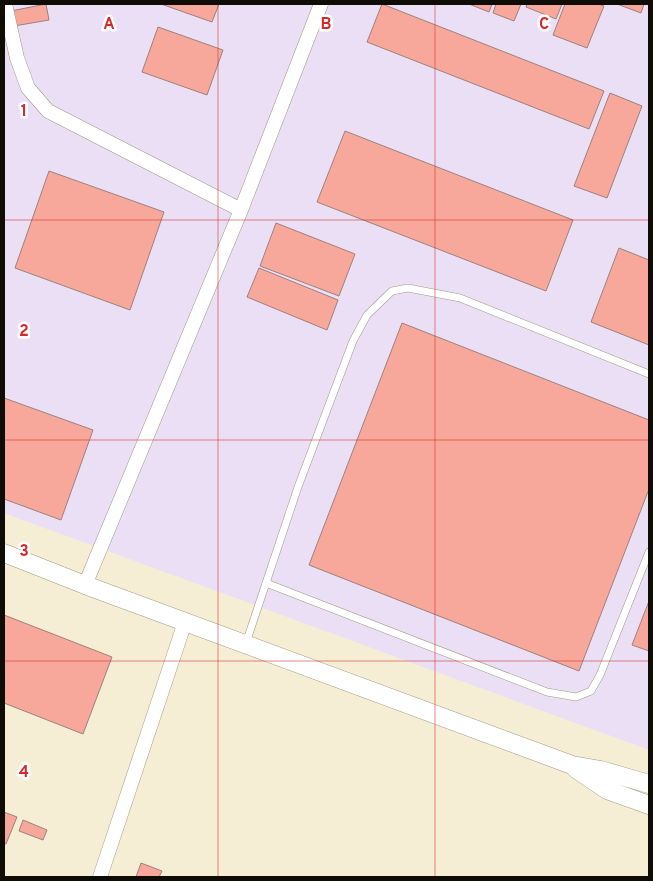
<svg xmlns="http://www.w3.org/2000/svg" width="653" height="881" viewBox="0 0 653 881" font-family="Overpass,sans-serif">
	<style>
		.industrial { fill: #eadff4 }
		.building { fill: #f7a89b; stroke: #9d817c }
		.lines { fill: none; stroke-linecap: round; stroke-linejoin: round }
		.service-casing { stroke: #a19a81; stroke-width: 8 }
		.minor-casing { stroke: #a19a81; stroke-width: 15 }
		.tertiary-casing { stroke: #a19a81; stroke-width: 19 }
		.service { stroke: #fff; stroke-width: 7 }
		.minor { stroke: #fff; stroke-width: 14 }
		.tertiary { stroke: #fff; stroke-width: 18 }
		.grid { fill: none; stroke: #d62828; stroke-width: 1; stroke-opacity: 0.55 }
		.grid-label { font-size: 16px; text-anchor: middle; font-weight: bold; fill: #d62828; stroke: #fff; stroke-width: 5; stroke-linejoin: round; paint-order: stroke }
	</style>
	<rect width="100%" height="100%" fill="#f6eed4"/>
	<path class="industrial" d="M4 4H649V750L4 513Z"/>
	<path class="building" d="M46 4 49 20 14 26 11 11Z
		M161 4H219L212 22Z
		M382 4 604 91 589 129 367 42Z
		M469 4H492L489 12Z
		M496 4H521L514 21 493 13Z
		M527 4H562L556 19 526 7Z
		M565 4H598L604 6 587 48 553 35Z
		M617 4H644L641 13Z
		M158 27 223 50 207 95 142 72Z
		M610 93 642 106 607 198 574 186Z
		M345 131 573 220 546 291 317 202Z
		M49 171 164 212 130 310 15 268Z
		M276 223 355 254 339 296 260 266Z
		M619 248 649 260V345L591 322Z
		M259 268 338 300 327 330 247 297Z
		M402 323 649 420V489L579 671 309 565Z
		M4 398 93 430 61 520 4 499Z
		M649 601V651L632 645Z
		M4 615 112 657 83 734 4 703Z
		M4 812 17 817 6 844 4 843Z
		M23 820 47 830 43 840 19 831Z
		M141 863 162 871 159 877H136Z"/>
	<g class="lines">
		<defs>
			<path id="service" d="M266 583 547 692 576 697 591 691 600 675 649 552
				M246 643 298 487 353 341 367 315 392 291 408 288 460 298 649 374"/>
			<path id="minor" d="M5 4 17 58 28 88 48 111 241 210
				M85 585 241 210 321 4
				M100 877 185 622"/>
			<path id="tertiary" d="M4 553 85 585 572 765 601 770 649 784
				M576 769 607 790 649 805"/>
		</defs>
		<use href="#service" class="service-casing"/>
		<use href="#minor" class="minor-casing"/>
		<use href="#tertiary" class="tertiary-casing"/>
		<use href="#service" class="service"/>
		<use href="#minor" class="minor"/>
		<use href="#tertiary" class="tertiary"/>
	</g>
	<path class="grid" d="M218 4V877M435 4V877M4 220H649M4 440H649M4 661H649"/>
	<g class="grid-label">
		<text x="109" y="29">A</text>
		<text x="326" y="29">B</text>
		<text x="544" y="29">C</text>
		<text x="24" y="116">1</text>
		<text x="24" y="336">2</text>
		<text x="24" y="556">3</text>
		<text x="24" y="777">4</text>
	</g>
	<rect width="653" height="881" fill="none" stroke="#0f0c05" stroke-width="10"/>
</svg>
